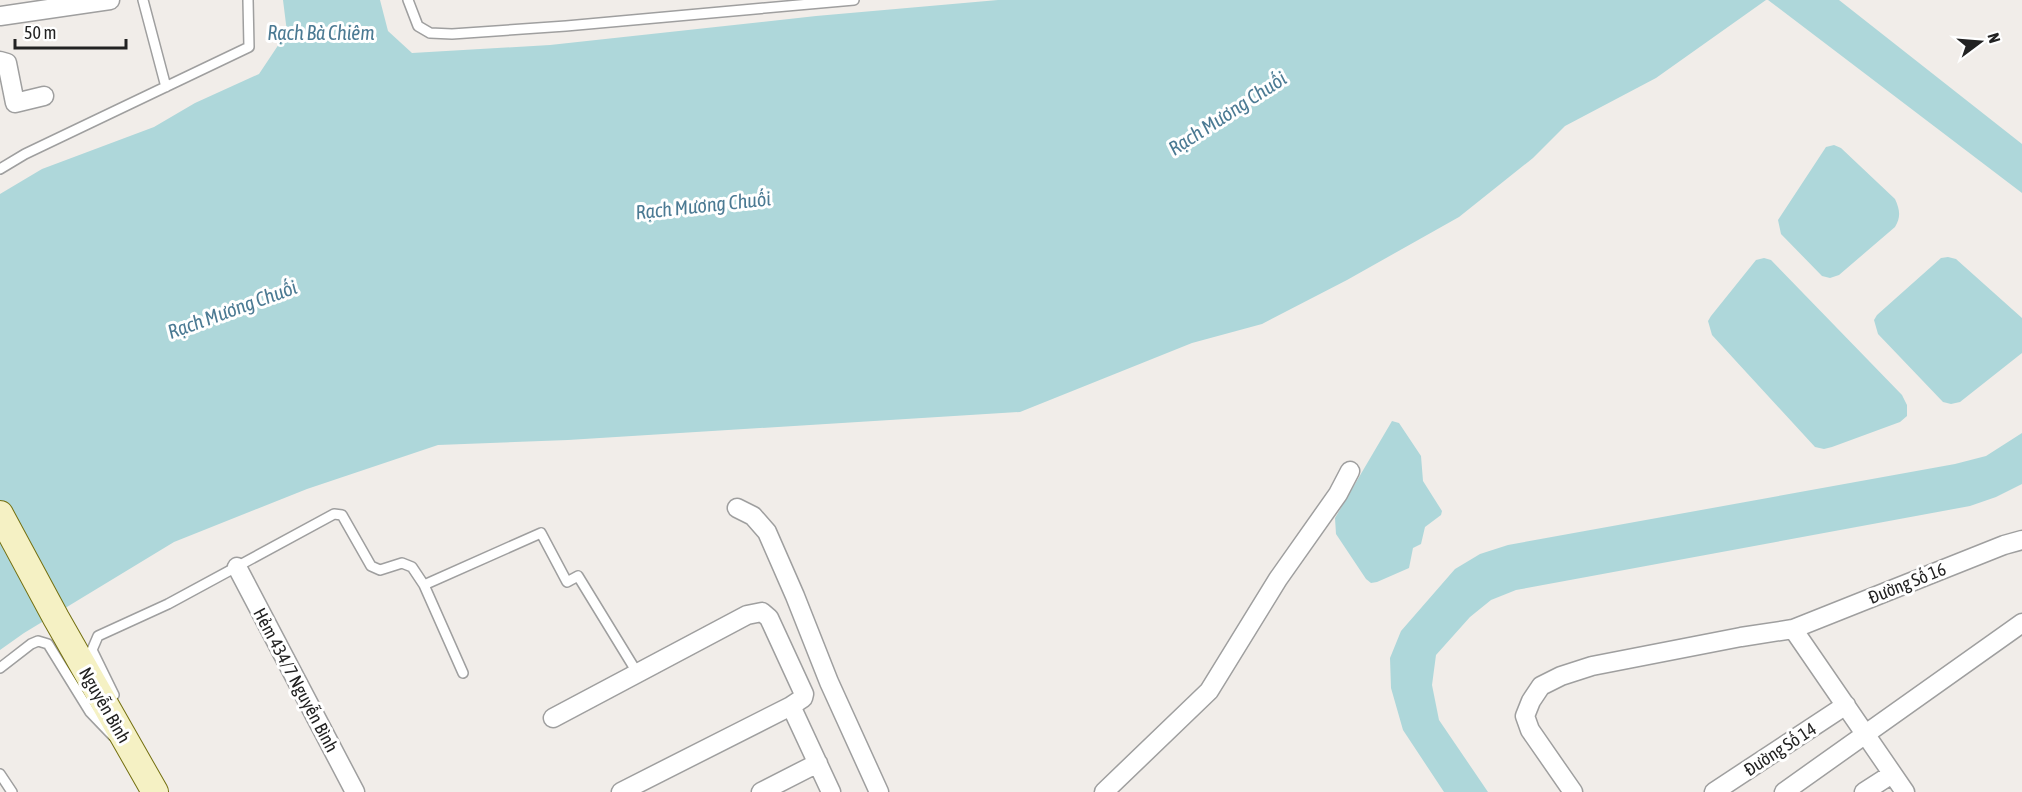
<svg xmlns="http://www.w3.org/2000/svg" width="2022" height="792" viewBox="0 0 2022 792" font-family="'Asap Condensed',sans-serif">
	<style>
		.water { fill: #aed7da }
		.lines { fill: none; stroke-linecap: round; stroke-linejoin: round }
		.lane-casing { stroke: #9f9f9f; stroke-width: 12 }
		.street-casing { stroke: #9f9f9f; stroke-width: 21 }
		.secondary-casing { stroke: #736f0f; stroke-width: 28 }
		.lane { stroke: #fff; stroke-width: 9 }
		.street { stroke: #fff; stroke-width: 18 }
		.secondary { stroke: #f5f1c4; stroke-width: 26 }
		.labels { text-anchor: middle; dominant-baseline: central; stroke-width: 6; stroke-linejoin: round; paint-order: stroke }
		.street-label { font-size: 18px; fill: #222; stroke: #fff }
		.water-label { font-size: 20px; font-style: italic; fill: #4b7a93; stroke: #fff }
	</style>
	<rect width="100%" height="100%" fill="#f1ede9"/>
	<path class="water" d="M283 0H380L388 31 412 53 550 45 816 16 998 0H1766L1656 78 1565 126 1533 158 1459 217 1347 280 1262 324 1192 343 1020 412 568 440 438 445 307 489 174 542 24 633 0 650V194L42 169 154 127 195 103 259 74 287 32Z
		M1768 0H1839L2022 144V193Z
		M1834 145 1841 148 1895 199C1900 210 1901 217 1895 227L1839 275 1830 278 1822 276 1781 234 1778 220 1826 147Z
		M1948 257 1956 259 2022 318V353L1960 402 1951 404 1943 402 1878 334 1874 320 1877 315 1941 258Z
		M1764 258 1771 260 1902 395 1907 405V416L1900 422 1832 447 1824 449 1815 447 1712 335 1708 321 1711 316 1756 260Z
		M1392 421 1399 423 1421 456 1423 481 1442 511 1441 515 1425 527 1421 544 1413 548 1409 568 1377 582 1371 583 1366 579 1336 534 1335 518Z
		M2022 433V484L1996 497 1970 506 1516 590 1491 600 1470 617 1436 655 1432 685 1439 720 1488 792H1444L1403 730 1391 688 1390 658 1401 631 1455 569 1480 554 1508 545 1955 464 1986 456Z"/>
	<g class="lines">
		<defs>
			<path id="lane" d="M143 0 166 87
				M408 0 418 26 430 33 452 34 566 26 854 0
				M0 169 25 154 249 47 248 0
				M0 668 31 644 38 641 48 644 90 712 113 736
				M463 673 424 585 541 533 567 582 578 576 638 674
				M114 695 92 650 98 636 168 604 334 514 342 515 371 566 380 570 402 563 412 567 424 585
				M0 774 12 792"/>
			<path id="street" d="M0 16 110 0
				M0 61 7 63 15 103 44 96
				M737 508 753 516 767 532 795 596 829 682 879 792
				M237 567 355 792
				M1793 629 1905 792
				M553 718 747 615 762 612 769 618 804 694 803 698 791 706 831 792
				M621 792 791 706
				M761 792 818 763
				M1104 792 1209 691 1278 579 1338 494 1350 471
				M1573 792 1530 730 1525 716 1531 701 1541 686 1561 676 1592 666 1741 637 1793 629 2004 545 2022 540
				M1714 792 1846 705
				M1784 792 2022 623
				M1864 792 1892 774"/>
			<path id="secondary" d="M0 514 56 618 155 792"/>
		</defs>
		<use href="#lane" class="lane-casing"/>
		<use href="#street" class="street-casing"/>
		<use href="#secondary" class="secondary-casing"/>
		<use href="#lane" class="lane"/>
		<use href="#street" class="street"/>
		<use href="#secondary" class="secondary"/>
	</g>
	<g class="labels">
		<g class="street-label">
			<text transform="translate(1907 583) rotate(-22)">Đường Số 16</text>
			<text transform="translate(296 680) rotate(62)">Hẻm 434/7 Nguyễn Bình</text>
			<text transform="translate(105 705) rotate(60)">Nguyễn Bình</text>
			<text transform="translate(1780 749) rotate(-33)">Đường Số 14</text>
		</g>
		<g class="water-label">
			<text x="321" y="32">Rạch Bà Chiêm</text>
			<text transform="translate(1227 113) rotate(-33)">Rạch Mương Chuối</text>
			<text transform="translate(703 205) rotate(-6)">Rạch Mương Chuối</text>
			<text transform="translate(232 309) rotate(-20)">Rạch Mương Chuối</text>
		</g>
	</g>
	<g transform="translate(1980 42) rotate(74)" stroke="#ffffff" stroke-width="4.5" paint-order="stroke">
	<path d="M0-4.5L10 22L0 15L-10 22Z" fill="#222222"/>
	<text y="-9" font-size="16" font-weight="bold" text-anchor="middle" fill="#222222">N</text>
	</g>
	<path d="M15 39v9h111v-9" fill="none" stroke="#222222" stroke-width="3"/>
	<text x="24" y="39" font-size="18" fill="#222222" stroke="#ffffff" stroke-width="4.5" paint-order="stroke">50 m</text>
</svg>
